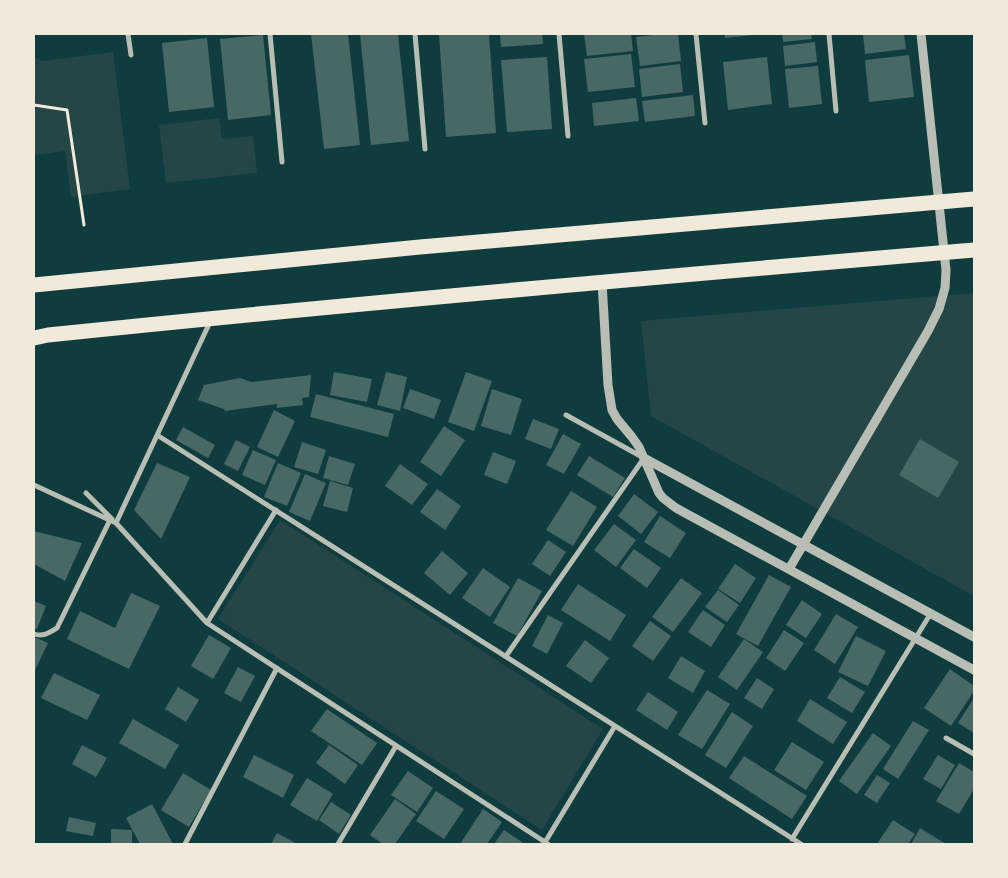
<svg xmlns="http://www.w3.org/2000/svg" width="1008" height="878" viewBox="0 0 1008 878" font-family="Merriweather,serif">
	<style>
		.green { fill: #244646 }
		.building { fill: #486865 }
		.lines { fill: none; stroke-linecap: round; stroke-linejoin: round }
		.path { stroke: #f1e9da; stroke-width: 3 }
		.minor { stroke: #b8beb3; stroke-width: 5 }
		.tertiary { stroke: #b8beb3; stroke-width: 9 }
		.motorway { stroke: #f1e9da; stroke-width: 15 }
	</style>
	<rect width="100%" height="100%" fill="#0f3d3e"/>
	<path class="green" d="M113 52 130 189 71 197 65 151 34 155V57L43 61Z
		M219 118 222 139 253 136 257 173 166 183 159 125Z
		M974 293V596L651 416 641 321Z
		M280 520 603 729 542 830 218 619Z"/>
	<path class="building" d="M311 34H348L360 145 324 149Z
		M360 34H398L409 141 371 145Z
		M439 34H489L496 133 446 137Z
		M500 34H542L543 44 501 47Z
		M584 34H631L633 51 587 56Z
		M662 34H678L681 61 640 66 636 37Z
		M725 34H753V35L725 38Z
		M782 34H811L812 39 783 42Z
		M863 34H904L906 49 865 54Z
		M263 35 271 115 228 120 220 39Z
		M207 38 214 107 169 112 162 43Z
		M815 42 817 62 785 66 783 46Z
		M631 54 635 87 588 92 584 59Z
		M909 55 914 97 869 102 865 60Z
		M547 57 552 129 507 132 501 60Z
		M767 57 772 104 728 110 723 62Z
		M680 64 683 92 642 97 639 69Z
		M818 66 822 104 789 108 785 69Z
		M693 95 695 116 645 122 642 101Z
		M636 98 639 121 594 126 592 103Z
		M334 372 372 379 367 402 330 395Z
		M386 372 407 377 400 411 377 405Z
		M466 372 492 381 474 431 448 422Z
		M311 375 309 397 302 398 303 405 277 408V404L225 411 224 409 198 400 204 385 240 378 251 382Z
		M410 389 441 400 434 419 403 408Z
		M492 389 522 399 511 435 481 426Z
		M316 394 394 414 388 437 310 417Z
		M274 410 295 421 278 457 257 447Z
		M533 419 559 429 551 449 525 439Z
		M444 426 465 440 441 476 420 462Z
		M183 427 215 445 208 458 176 440Z
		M563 434 581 444 564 474 546 465Z
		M920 439 959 462 938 498 899 475Z
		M236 440 250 447 238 471 224 464Z
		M302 442 326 450 318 474 294 467Z
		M253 450 276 460 265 485 242 475Z
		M493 452 516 461 507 484 484 475Z
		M329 456 355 464 348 485 323 478Z
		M589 456 625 478 613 497 577 475Z
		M157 463 190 477 161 539 134 510Z
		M278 463 301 473 287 506 264 497Z
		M400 464 428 484 412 505 385 486Z
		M305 474 326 483 310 521 289 512Z
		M330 481 353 488 347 512 323 506Z
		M437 489 461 506 445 530 420 512Z
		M571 491 597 507 573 546 546 530Z
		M634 494 658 512 641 534 618 516Z
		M660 516 686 533 670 558 644 542Z
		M614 524 636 540 616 567 594 550Z
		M34 531 82 543 65 581 34 564Z
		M548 540 566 552 550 576 532 564Z
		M634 549 661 568 647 588 620 568Z
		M442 551 468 573 450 595 424 573Z
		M735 564 756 578 740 603 718 589Z
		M483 568 510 587 490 617 462 598Z
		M769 575 791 587 758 646 736 634Z
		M518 578 542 591 517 636 493 623Z
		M681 578 702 593 673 632 652 617Z
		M578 584 626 615 610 641 561 610Z
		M718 590 739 605 727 622 705 607Z
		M131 593 160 606 129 669 67 639 80 611 115 628Z
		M802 600 822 614 806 638 786 625Z
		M34 601 46 606 37 629 34 628Z
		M703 610 725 625 711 647 688 632Z
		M836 614 858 627 835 664 814 650Z
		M548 615 563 623 547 654 532 646Z
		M650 621 671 636 653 661 632 646Z
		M784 630 804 643 785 671 766 658Z
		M209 635 231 648 213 679 191 666Z
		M856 636 886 651 868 686 838 672Z
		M34 637 48 643 34 672Z
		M744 639 763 652 737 690 718 677Z
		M585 640 609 658 591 683 566 666Z
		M681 656 705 671 693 693 668 678Z
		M238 667 255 676 241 702 224 693Z
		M950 669 974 686V691L951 726 924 708Z
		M54 673 100 695 87 720 41 698Z
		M840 677 865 692 852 713 827 698Z
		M757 678 774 689 762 709 744 698Z
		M178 687 199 700 186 722 165 709Z
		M707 690 730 704 702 749 678 735Z
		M648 692 678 712 667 730 636 710Z
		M974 698V733L958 723Z
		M810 699 847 722 833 744 797 721Z
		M327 709 377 743 362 765 311 731Z
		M732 712 753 726 726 768 705 755Z
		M133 719 179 745 165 769 119 743Z
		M913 721 929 730 898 779 883 769Z
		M873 733 891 746 857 794 839 781Z
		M792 742 824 762 806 790 774 770Z
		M82 745 107 758 96 777 72 764Z
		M329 745 358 765 345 784 316 763Z
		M254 755 294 775 283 798 243 777Z
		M938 755 955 765 941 789 923 779Z
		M744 756 807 796 792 819 729 778Z
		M959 763 974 772V789L959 814 936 801Z
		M408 771 433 788 417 812 391 795Z
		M183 773 211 790 189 827 161 810Z
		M877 775 890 783 877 803 864 795Z
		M307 778 333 794 317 821 290 805Z
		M436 791 464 809 444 839 416 821Z
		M395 799 416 814 395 844H383L370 835Z
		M331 802 351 815 339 834 319 820Z
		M152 804 173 844H140L126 818Z
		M483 809 502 822 487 844H460Z
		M69 817 96 823 93 836 66 831Z
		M893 820 915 834 908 844H877Z
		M920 828 946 844H911Z
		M111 829 132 830V844H111Z
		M504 830 525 844H494Z
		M277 833 297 844H271Z"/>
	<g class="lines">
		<path class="path" d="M34 105 67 110 84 225"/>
		<path class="minor" d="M128 34 131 55
			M270 34 282 162
			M415 34 425 149
			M559 34 568 136
			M696 34 705 123
			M829 34 836 111
			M157 435 801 844
			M34 485 116 523 207 623 276 510
			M86 493 112 519
			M116 523 210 322
			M207 623 548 844
			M34 634C43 637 49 633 57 628L110 520
			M506 656 644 458 566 415
			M946 738 974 754
			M792 839 931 613
			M185 844 277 668
			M338 844 396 746
			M544 844 615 726"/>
		<path class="tertiary" d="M602 282 608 385 612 410 617 419 632 437 639 447 659 493 663 498 676 508 974 670
			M644 458 974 637
			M789 569 928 331 939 309 945 288 946 270 921 34"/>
		<path class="motorway" d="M34 285 420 247 974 199
			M34 338 48 335C356 303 665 276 974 250"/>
	</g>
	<rect width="1008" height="878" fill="none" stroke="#f1e9da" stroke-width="70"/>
</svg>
